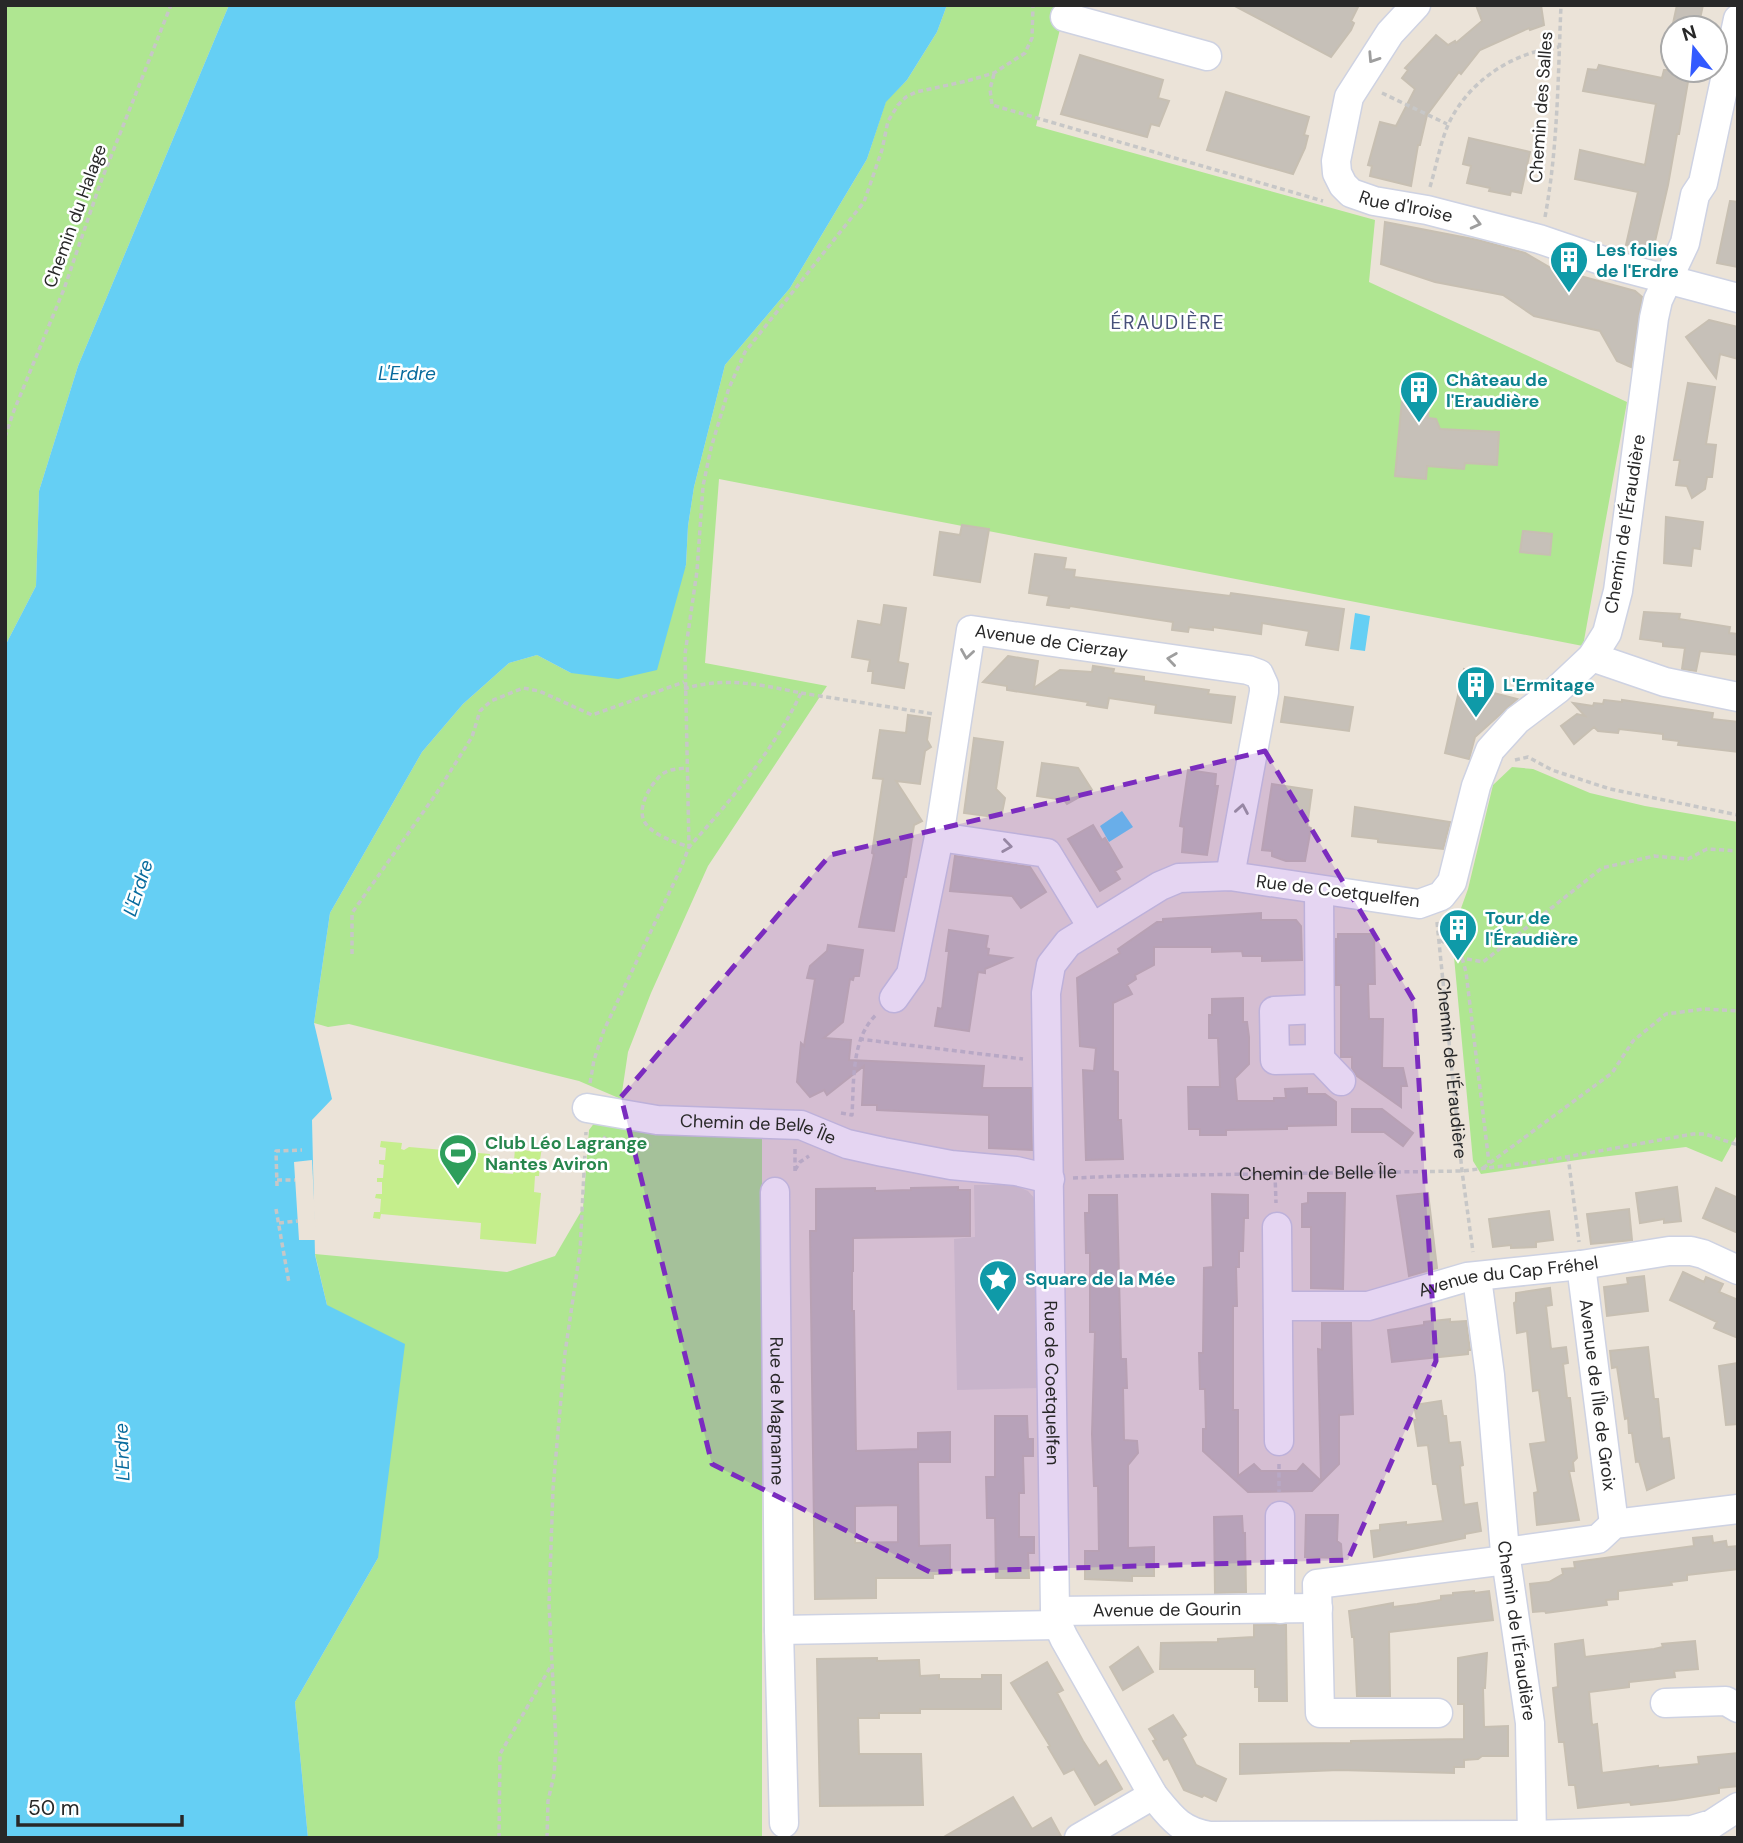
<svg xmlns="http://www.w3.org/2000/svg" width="1743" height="1843" viewBox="0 0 1743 1843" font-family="'DM Sans',sans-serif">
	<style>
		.green { fill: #afe691 }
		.pitch { fill: #c5ee8c }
		.plaza { fill: #dbd6cf }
		.water { fill: #65cff4 }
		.pier { fill: #ebe3d8 }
		.building { fill: #c6c0b8; stroke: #c7bfb2; stroke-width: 2; fill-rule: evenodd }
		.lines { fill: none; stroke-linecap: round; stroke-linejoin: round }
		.minor-casing { stroke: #ced2e2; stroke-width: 31 }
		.path { stroke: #c7c7c7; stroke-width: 3.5; stroke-dasharray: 5 3.5; stroke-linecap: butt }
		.minor { stroke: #fff; stroke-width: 28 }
		.oneway { stroke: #9e9e9e }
		.marked { fill: #7b2cbf; fill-opacity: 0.2; stroke: #7b2cbf; stroke-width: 5; stroke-dasharray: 14 9; stroke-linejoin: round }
		.labels { text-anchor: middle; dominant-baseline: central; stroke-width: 5; stroke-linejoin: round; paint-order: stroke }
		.street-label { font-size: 18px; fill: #282828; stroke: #fff }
		.culture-label { font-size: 18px; font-weight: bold; fill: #0d838f; stroke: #fff; text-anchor: start }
		.leisure-label { font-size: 18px; font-weight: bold; fill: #27864d; stroke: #fff; text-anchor: start }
		.neighbourhood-label { font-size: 19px; letter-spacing: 2px; fill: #47507a; stroke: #fff }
		.water-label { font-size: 19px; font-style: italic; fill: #076b9d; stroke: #fff }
	</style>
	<rect width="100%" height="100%" fill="#ebe3d8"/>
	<path class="green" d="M5 5H229L78 366 39 491 36 586 5 646Z
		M947 5H1066L1036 126 1375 220 1369 282 1627 402 1583 646 719 479 705 663 827 686 708 866 651 993 628 1052 621 1099 579 1081 381 1032 349 1024 328 1027 314 1023 330 913 422 752 463 704 509 663 537 655 571 673 686 566 688 526 694 487 725 365 790 288 867 159 886 101 907 80 937 32Z
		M1512 767 1533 769 1590 793 1645 806 1738 822V1133L1722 1162 1686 1147 1584 1159 1481 1174 1473 1161 1453 946 1456 922 1468 889 1493 785Z
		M598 1118 762 1136V1838H308L295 1702 378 1558 327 1305 315 1254 507 1272 555 1256 583 1208 589 1130Z"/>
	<path class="pitch" d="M381 1141 402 1143 401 1149 404 1150 409 1147 490 1154 489 1172 513 1174 515 1148 529 1151 530 1146 542 1147 540 1160H537V1164H540L539 1176H535L534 1192 541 1193 536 1244 480 1239 481 1223 381 1214 380 1219 373 1218 374 1212H380L381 1199 375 1198 376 1194H382V1182H377V1178H383L384 1165 379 1164V1160H385L386 1148 380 1147Z"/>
	<path class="plaza" d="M974 1185H1014L1028 1191 1036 1200 1041 1388 957 1390 954 1239 975 1237Z"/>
	<path class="water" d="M229 5H947L937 32 907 80 886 102 867 159 790 288 725 365 694 487 688 526 686 565 657 670 618 679 571 673 537 655 509 663 463 704 422 752 330 913 314 1023 332 1099 312 1120 315 1255 327 1305 405 1344 378 1558 295 1702 308 1838H5V646L36 586 39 491 78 366Z
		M1355 613 1370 616 1365 651 1350 649Z
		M1122 811 1133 827 1109 842 1100 826Z"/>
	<path class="pier" d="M312 1160 316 1240H299L294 1162Z"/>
	<path class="building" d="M1233 5H1359L1351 21 1354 23 1351 30 1331 57Z
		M1476 5H1541L1544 25 1530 30 1529 28 1480 50 1461 74 1459 72 1427 115 1420 145H1418L1411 186 1370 176 1372 166 1368 165 1380 122 1396 126 1415 89 1402 78 1408 70 1405 68 1436 35 1448 45 1455 41 1456 43 1482 21Z
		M1677 5H1703L1698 28H1672Z
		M1080 55 1163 80 1158 98 1169 101 1159 126 1151 124 1147 137 1061 114Z
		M1599 65 1662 78 1664 70H1690L1679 134H1677L1668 185 1653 250 1626 245 1638 192 1575 179 1580 150 1645 165 1656 104 1583 91 1588 69 1597 70Z
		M1226 92 1309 117 1304 135 1308 136 1305 148 1293 174 1207 150Z
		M1469 138 1530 152 1521 193 1511 191 1510 195 1489 191 1490 188 1467 183 1471 166 1463 164Z
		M1730 201 1738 202V267L1717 263Z
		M1385 222 1478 240 1525 253 1551 268 1635 291 1642 297 1631 367 1617 361 1600 331 1534 316 1503 295 1435 282 1381 264Z
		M1709 320 1738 327V359L1720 354 1716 378 1686 337Z
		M1404 378 1431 382 1428 418 1436 419 1440 429 1499 432 1497 465 1465 463 1464 469 1427 466 1426 479 1395 476Z
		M1688 383 1715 387 1706 444 1716 445 1712 477H1707L1705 489 1692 498 1687 486 1676 485 1680 460H1674Z
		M1666 517 1703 522 1700 549 1693 548 1691 566 1664 563Z
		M962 525 989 529 980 582 934 575 940 532 960 535Z
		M1523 531 1552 534 1550 555 1520 552Z
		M1035 554 1066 558 1064 569 1075 570 1074 577 1230 596 1231 593 1344 609 1338 650 1306 645 1309 631 1262 623 1261 634 1213 627V630L1189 627 1188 632 1172 630 1173 622 1070 606 1069 608 1047 605 1049 596 1029 593Z
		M884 605 906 608 898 662 908 664 904 688 872 683 873 671H868L870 660 852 657 858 621 881 625Z
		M1644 612 1680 614 1679 619 1730 627 1729 633 1738 634V655L1700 651 1696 671 1682 669 1685 648 1663 646V642L1640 639Z
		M1008 656 1038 661 1034 688 1060 670 1092 672 1093 666 1114 669 1113 673 1144 677V681L1209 690 1208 694 1235 697 1231 723 1155 713 1156 705 1109 698 1107 708 1087 705 1088 702 1007 690V686L983 682Z
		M1464 669 1490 674 1486 691 1517 699 1475 737 1469 759 1445 753Z
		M1285 697 1353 707 1349 731 1281 722Z
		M1604 700 1622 702V700L1713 713 1712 719 1738 722V752L1678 745 1679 741 1663 739V734L1619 729 1618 733 1598 731 1594 727 1574 744 1561 726 1577 714 1585 716 1573 703 1593 706 1594 703 1603 704Z
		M908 715 930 718 927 740 931 747 925 751 920 784 896 781 922 821 914 825 906 877H904L894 931 859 927 874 854 872 853 883 779 873 778 880 730 906 733Z
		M974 738 1003 742 996 789 1005 798 1002 813 994 817 964 813Z
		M1042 763 1078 768 1092 790 1067 804 1064 800 1037 796Z
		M1188 770 1216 774 1215 786H1218L1207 855 1182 852 1184 827 1180 826Z
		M1272 784 1312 790 1307 827 1311 828 1305 861H1286L1272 856V851L1262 850Z
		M1355 807 1450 822 1443 849 1378 842V839L1352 836Z
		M1093 825 1102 840 1105 838 1122 867 1115 871 1120 879 1100 891 1068 839Z
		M955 856 1030 867 1046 892 1021 908 1012 896 950 891Z
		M1261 913V920H1296L1301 926 1302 960 1262 961V956H1243L1242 951 1212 952V947H1154V965L1135 975 1136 979 1127 985 1132 994 1113 1003V1071L1118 1072V1120H1121L1123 1159 1086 1160 1083 1070 1094 1071 1096 1048 1080 1046 1077 978 1120 953 1118 949 1157 922H1163V919Z
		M949 930 988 936 986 948 989 949 988 955 1011 958 985 969V973L978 972 969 1031 935 1026 938 1008 942 1009 949 951H946Z
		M1338 934H1374L1375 984H1368L1369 1019H1383L1382 1068H1403L1407 1086H1401V1107L1357 1076 1352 1068V1057H1341V985H1336V939H1338Z
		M828 945 863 950 859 976H854L853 980 850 979 843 1022 824 1038 851 1040 849 1060 984 1066 982 1088H1031L1032 1150 989 1148V1115L877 1110V1105H862L864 1066 827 1095 824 1090 810 1097 797 1082 801 1043 804 1046 815 979 807 978 810 966 827 951Z
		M1243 998V1022H1247L1249 1037V1064L1235 1078 1237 1101H1274V1098H1286L1285 1089 1307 1088V1094H1325L1336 1102V1125L1287 1126V1129L1226 1130V1135H1200V1129H1189L1188 1087H1220L1218 1038H1209V1015H1212V999Z
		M1352 1109H1382L1413 1133 1403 1146 1384 1132H1352Z
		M958 1187V1190H970V1236L853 1238V1271H852V1311H854L856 1451 918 1449V1433L950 1432V1462H918L919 1546 950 1545V1574H933V1578H876V1598L815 1599 810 1231H816V1189L875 1188V1191L911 1190V1188ZM898 1505V1542L855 1543V1506Z
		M1677 1187 1681 1221 1664 1223V1219L1640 1223 1636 1193Z
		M1716 1188 1738 1198V1233L1703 1218Z
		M1308 1193H1345L1343 1289 1311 1288V1227H1302V1204L1308 1203Z
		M1428 1193 1437 1268 1409 1276 1397 1196Z
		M1212 1194 1248 1195V1218H1244L1243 1251H1239V1267H1236L1237 1306H1233V1410H1238V1476L1254 1464 1261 1471H1297L1303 1464 1321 1481 1318 1349 1322 1350V1323H1351L1353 1414 1339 1415V1464L1312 1491 1248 1492 1203 1451V1429H1206L1205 1389H1200L1199 1353H1203L1204 1268 1213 1267Z
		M1089 1195H1117L1121 1359H1126L1127 1388H1123L1124 1440 1137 1441 1138 1453 1128 1465V1548L1154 1547V1576H1132V1581L1085 1579V1551H1099L1098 1486H1094L1092 1434 1095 1332H1090V1253H1086L1085 1213H1089Z
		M1629 1209 1632 1240 1591 1244 1587 1214Z
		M1549 1211 1553 1240 1536 1242V1247L1511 1248V1245L1493 1247 1489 1219Z
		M1683 1272 1704 1282 1706 1277 1723 1284 1719 1292 1738 1300V1338L1714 1328 1717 1322 1670 1300Z
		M1644 1276 1648 1311 1607 1316 1604 1287 1628 1284 1627 1278Z
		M1550 1288 1552 1305 1546 1306 1551 1349 1566 1347 1568 1363 1563 1364 1567 1398H1570L1577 1458 1573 1462 1574 1471H1569L1579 1520 1537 1525 1534 1493 1538 1492 1530 1444 1546 1442 1539 1390 1533 1391 1527 1331 1517 1333 1514 1303 1516 1302V1293Z
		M1450 1319V1322L1466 1321 1470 1350H1468V1354L1392 1362 1388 1330 1424 1325V1322Z
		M1648 1347 1654 1399H1658L1662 1439 1669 1438 1674 1478 1647 1490 1639 1461 1636 1462 1632 1433H1629L1628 1418 1625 1419 1617 1367 1612 1368 1610 1351Z
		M1738 1363V1424L1726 1425 1719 1366Z
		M1441 1401 1443 1416H1446L1449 1443 1460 1442 1463 1465 1460 1466 1464 1505 1477 1503 1481 1531 1465 1534V1538L1374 1557 1371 1531 1380 1530V1525L1406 1522V1525L1443 1521 1437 1484H1433L1428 1445 1418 1446 1414 1420H1417L1414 1405Z
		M995 1416H1027L1028 1439H1033V1456H1023L1024 1493H1019V1537H1034V1553H1028L1029 1578H996L995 1518H987L986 1477H995Z
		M1306 1515H1338L1337 1541 1341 1544 1342 1558 1305 1557Z
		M1242 1516 1243 1533H1245L1246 1592 1215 1593 1214 1517Z
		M1712 1536 1713 1543 1726 1541 1727 1547 1738 1546V1569L1687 1575V1580L1671 1582 1672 1585 1618 1591V1599L1606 1600 1607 1605 1546 1613 1545 1611 1533 1612 1530 1584 1549 1582 1563 1574 1562 1569 1575 1568 1574 1562 1694 1546 1693 1538Z
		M1474 1591V1593L1489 1591 1493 1620 1389 1632 1390 1696H1357L1354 1637H1352L1349 1611 1393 1603V1607L1417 1604 1441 1600V1596L1453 1595V1593Z
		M1254 1625H1286L1287 1701H1259V1687H1255V1669H1160L1161 1643 1218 1642V1639L1254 1637Z
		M1583 1640 1585 1657 1654 1649 1663 1647 1662 1644 1695 1641 1698 1669 1674 1671 1675 1677 1629 1682V1687L1589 1692 1592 1725 1597 1724 1602 1773 1658 1766V1768L1699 1764 1698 1757 1738 1753V1786L1719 1788V1793L1675 1800 1631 1805 1630 1802 1578 1808 1575 1785H1569L1564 1742H1559L1556 1717 1553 1688 1558 1687 1555 1644Z
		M1138 1647 1153 1672 1123 1690 1110 1667Z
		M1487 1653 1485 1688H1483L1484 1727 1508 1726V1756H1482L1478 1759 1464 1760V1767H1454V1773L1339 1770 1240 1774V1744L1351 1743V1741L1464 1739V1704H1458V1658Z
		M877 1658V1661L919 1660 920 1676 939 1675V1679H982V1675H1001V1709H920V1713H879V1718H858L859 1754H921L923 1805 820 1806 817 1659Z
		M1047 1662 1063 1690 1057 1693 1083 1741 1099 1766 1106 1761 1122 1789 1095 1805 1074 1769 1064 1774 1048 1747 1050 1746 1011 1683Z
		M1173 1715 1186 1735 1182 1738 1196 1765 1226 1779 1216 1801 1204 1795 1202 1797 1184 1790 1168 1758 1164 1760 1153 1741 1156 1740 1149 1729Z
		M1013 1797 1032 1829 1051 1818 1062 1838H942Z"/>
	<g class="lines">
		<defs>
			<g id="minor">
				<path id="s3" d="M1416 5 1390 33 1349 97 1336 161 1337 173 1343 185 1351 193 1374 201 1427 210 1539 239 1621 267 1738 298"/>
				<path d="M1065 17 1207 56"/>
				<path id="s4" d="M1738 19 1703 183 1695 195 1685 243 1658 300 1654 318 1618 591 1607 633 1592 657 1558 689 1517 720 1490 750 1476 786 1452 882 1441 896 1419 904 1230 876 1179 878 1160 886 1068 943 1051 965 1046 993 1055 1611 1058 1625 1064 1638 1153 1795C1171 1817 1180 1831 1210 1836L1532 1835 1692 1830 1712 1824 1738 1807"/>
				<path d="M1592 657 1665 682 1738 697"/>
				<path d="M939 837 1047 853 1092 927"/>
				<path d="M1319 890 1320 1059 1341 1081"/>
				<path id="s5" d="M894 998 911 974 939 837 971 630 1248 670 1259 674 1264 685V692L1230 876"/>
				<path d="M1319 1009 1274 1011 1275 1060 1320 1059"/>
				<path id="s6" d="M587 1108 657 1120 801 1125 847 1144 883 1152 951 1165 1016 1171 1050 1179"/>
				<path id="s7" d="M775 1192 779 1630 784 1823"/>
				<path d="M1277 1227 1279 1441"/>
				<path id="s8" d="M1581 1265 1614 1524"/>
				<path id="s9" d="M1477 1278 1490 1375 1505 1552 1530 1723 1532 1838"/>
				<path id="s10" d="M1278 1306H1368L1467 1277 1581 1265 1669 1251H1691L1703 1254 1738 1270"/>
				<path d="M1280 1516V1609"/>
				<path d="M1505 1552 1598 1539 1614 1524 1738 1509"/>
				<path id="s11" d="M1055 1611 1318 1608"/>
				<path d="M779 1630 1058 1625"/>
				<path d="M1665 1703 1726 1701 1738 1708"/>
				<path d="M1438 1713H1320L1317 1584 1506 1560"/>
				<path d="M1079 1838 1153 1795"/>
			</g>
		</defs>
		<use href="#minor" class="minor-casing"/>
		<g class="path">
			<path d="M994 74 990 89 992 105 1323 201"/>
			<path d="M1382 93 1447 124"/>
			<path d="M1430 187C1436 167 1440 144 1448 125 1468 81 1513 52 1559 47"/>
			<path d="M1545 217C1558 147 1558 76 1561 5"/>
			<path d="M5 437 13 413 64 289 100 184 171 5"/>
			<path d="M684 689C723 676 763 685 801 693 774 750 731 800 689 847 675 842 655 836 646 824 635 810 650 785 661 775 668 769 677 769 686 768"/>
			<path d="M801 693 934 714"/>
			<path d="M1515 760 1528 757 1552 770 1610 789 1738 815"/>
			<path id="s1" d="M1437 922 1462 1171 1473 1252"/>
			<path d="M1440 940 1455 949 1462 958 1483 962 1602 868 1654 856 1688 859 1707 849 1738 851"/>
			<path d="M352 954V913L436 794 472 737 480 711 491 701 523 688 539 691 592 715 684 682"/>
			<path d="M1462 958 1466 972 1489 1163"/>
			<path d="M859 1039 1023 1059"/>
			<path d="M590 1083 594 1060 604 1030 680 870 689 847 685 654 697 571 703 486 711 448 729 388 745 352 864 202 882 150 888 121 898 105 906 97 916 92 967 81 994 73 1025 53 1032 38 1033 5"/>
			<path d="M841 1113 852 1115C854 1082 851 1037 877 1014"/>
			<path d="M603 1137C622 1149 628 1152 651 1145"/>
			<path d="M1568 1156 1579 1242"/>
			<path d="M1483 1168 1612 1073 1633 1041 1666 1014 1704 1009 1738 1011"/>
			<path d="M795 1170 800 1162 809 1156"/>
			<path d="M795 1171V1148"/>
			<path d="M1275 1174 1276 1203"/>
			<path id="s2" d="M1073 1178 1121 1176 1462 1171 1544 1161 1693 1134H1705L1738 1145"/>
			<path d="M277 1180H295"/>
			<path d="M277 1186 276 1151 302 1150"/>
			<path d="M276 1209 289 1283"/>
			<path d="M279 1223 298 1221"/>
			<path d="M1279 1464V1492"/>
			<path d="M499 1838 500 1754 551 1666"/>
			<path d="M547 1838 548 1801 554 1775 556 1743 549 1604 553 1489 565 1353 580 1251 586 1132"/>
		</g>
		<use href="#minor" class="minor"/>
	</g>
	<defs><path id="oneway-chevron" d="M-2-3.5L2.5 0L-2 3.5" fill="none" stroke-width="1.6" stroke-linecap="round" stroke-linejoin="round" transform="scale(1.75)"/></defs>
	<g class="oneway">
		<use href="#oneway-chevron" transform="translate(1373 58) rotate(123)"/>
		<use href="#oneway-chevron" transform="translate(1476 223) rotate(14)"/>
		<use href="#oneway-chevron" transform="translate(967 654) rotate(99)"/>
		<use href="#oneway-chevron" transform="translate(1172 659) rotate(-172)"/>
		<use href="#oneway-chevron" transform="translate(1242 809) rotate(-80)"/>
		<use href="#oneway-chevron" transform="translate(1007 846) rotate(8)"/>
	</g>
	<path class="marked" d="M1265 751 1414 1001 1436 1361 1348 1560 930 1572 712 1464 621 1097 830 855Z"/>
	<defs>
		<symbol id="building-pin" viewBox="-11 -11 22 30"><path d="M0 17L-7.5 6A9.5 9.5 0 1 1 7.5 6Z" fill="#0f9aa8" stroke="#fff"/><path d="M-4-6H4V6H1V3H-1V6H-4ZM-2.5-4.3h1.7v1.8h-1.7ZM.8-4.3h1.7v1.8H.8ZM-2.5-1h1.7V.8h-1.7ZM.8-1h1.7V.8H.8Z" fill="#fff"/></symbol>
		<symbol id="stadium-pin" viewBox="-11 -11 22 30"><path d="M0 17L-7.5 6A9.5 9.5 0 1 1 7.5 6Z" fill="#2e9e5b" stroke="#fff"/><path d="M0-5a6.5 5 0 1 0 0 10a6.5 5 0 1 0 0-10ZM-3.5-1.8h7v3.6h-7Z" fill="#fff"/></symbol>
		<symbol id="sight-pin" viewBox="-11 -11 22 30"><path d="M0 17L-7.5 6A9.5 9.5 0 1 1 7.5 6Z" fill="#0f9aa8" stroke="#fff"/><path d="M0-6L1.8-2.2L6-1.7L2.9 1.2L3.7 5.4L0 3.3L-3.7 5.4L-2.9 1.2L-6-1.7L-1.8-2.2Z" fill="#fff"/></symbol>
	</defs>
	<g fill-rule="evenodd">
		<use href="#building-pin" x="1547" y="238" width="44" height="60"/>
		<use href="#building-pin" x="1397" y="368" width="44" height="60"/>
		<use href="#building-pin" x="1454" y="663" width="44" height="60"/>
		<use href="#building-pin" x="1436" y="906" width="44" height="60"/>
		<use href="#stadium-pin" x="436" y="1131" width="44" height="60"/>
		<use href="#sight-pin" x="976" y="1257" width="44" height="60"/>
	</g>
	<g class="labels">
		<g class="street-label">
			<text transform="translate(1541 107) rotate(-86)">Chemin des Salles</text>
			<text stroke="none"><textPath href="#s3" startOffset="273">Rue d'Iroise</textPath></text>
			<text transform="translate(75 216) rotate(-70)">Chemin du Halage</text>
			<text transform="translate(1625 524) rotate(-81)">Chemin de l'Éraudière</text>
			<text stroke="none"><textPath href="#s5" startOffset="460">Avenue de Cierzay</textPath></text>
			<text transform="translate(1338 891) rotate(7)">Rue de Coetquelfen</text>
			<text stroke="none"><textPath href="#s1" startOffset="147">Chemin de l'Éraudière</textPath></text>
			<text stroke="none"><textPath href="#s6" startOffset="173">Chemin de Belle Île</textPath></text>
			<text stroke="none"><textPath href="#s2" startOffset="245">Chemin de Belle Île</textPath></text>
			<text stroke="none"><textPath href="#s10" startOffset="234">Avenue du Cap Fréhel</textPath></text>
			<text stroke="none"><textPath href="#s4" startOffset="1794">Rue de Coetquelfen</textPath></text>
			<text stroke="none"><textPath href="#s8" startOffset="131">Avenue de l'Île de Groix</textPath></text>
			<text stroke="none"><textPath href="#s7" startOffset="219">Rue de Magnanne</textPath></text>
			<text stroke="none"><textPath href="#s11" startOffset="112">Avenue de Gourin</textPath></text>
			<text stroke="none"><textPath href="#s9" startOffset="355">Chemin de l'Éraudière</textPath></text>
		</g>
		<g class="culture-label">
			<text x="1596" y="250">Les folies<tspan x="1596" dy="21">de l'Erdre</tspan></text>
			<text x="1446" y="380">Château de<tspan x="1446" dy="21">l'Eraudière</tspan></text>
			<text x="1503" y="685">L'Ermitage</text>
			<text x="1485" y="918">Tour de<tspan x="1485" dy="21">l'Éraudière</tspan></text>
			<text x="1025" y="1279">Square de la Mée</text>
		</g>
		<g class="leisure-label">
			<text x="485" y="1143">Club Léo Lagrange<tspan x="485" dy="21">Nantes Aviron</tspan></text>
		</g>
		<g class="neighbourhood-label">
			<text x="1168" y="322">ÉRAUDIÈRE</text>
		</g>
		<g class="water-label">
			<text x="407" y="373">L'Erdre</text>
			<text transform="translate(138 888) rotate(-72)">L'Erdre</text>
			<text transform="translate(122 1452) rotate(-92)">L'Erdre</text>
		</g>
	</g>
	<rect width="1743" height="1843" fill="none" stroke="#282828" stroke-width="14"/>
	<g transform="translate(1694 49) rotate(343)"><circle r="33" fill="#ffffff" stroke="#a9a9a9" stroke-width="2"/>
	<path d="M0-5L12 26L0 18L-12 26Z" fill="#325aff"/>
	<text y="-10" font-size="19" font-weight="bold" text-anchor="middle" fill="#282828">N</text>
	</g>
	<path d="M18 1815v10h164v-10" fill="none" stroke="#282828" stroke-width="3.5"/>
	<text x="28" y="1815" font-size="21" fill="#282828" stroke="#ffffff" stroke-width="5" paint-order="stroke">50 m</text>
</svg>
